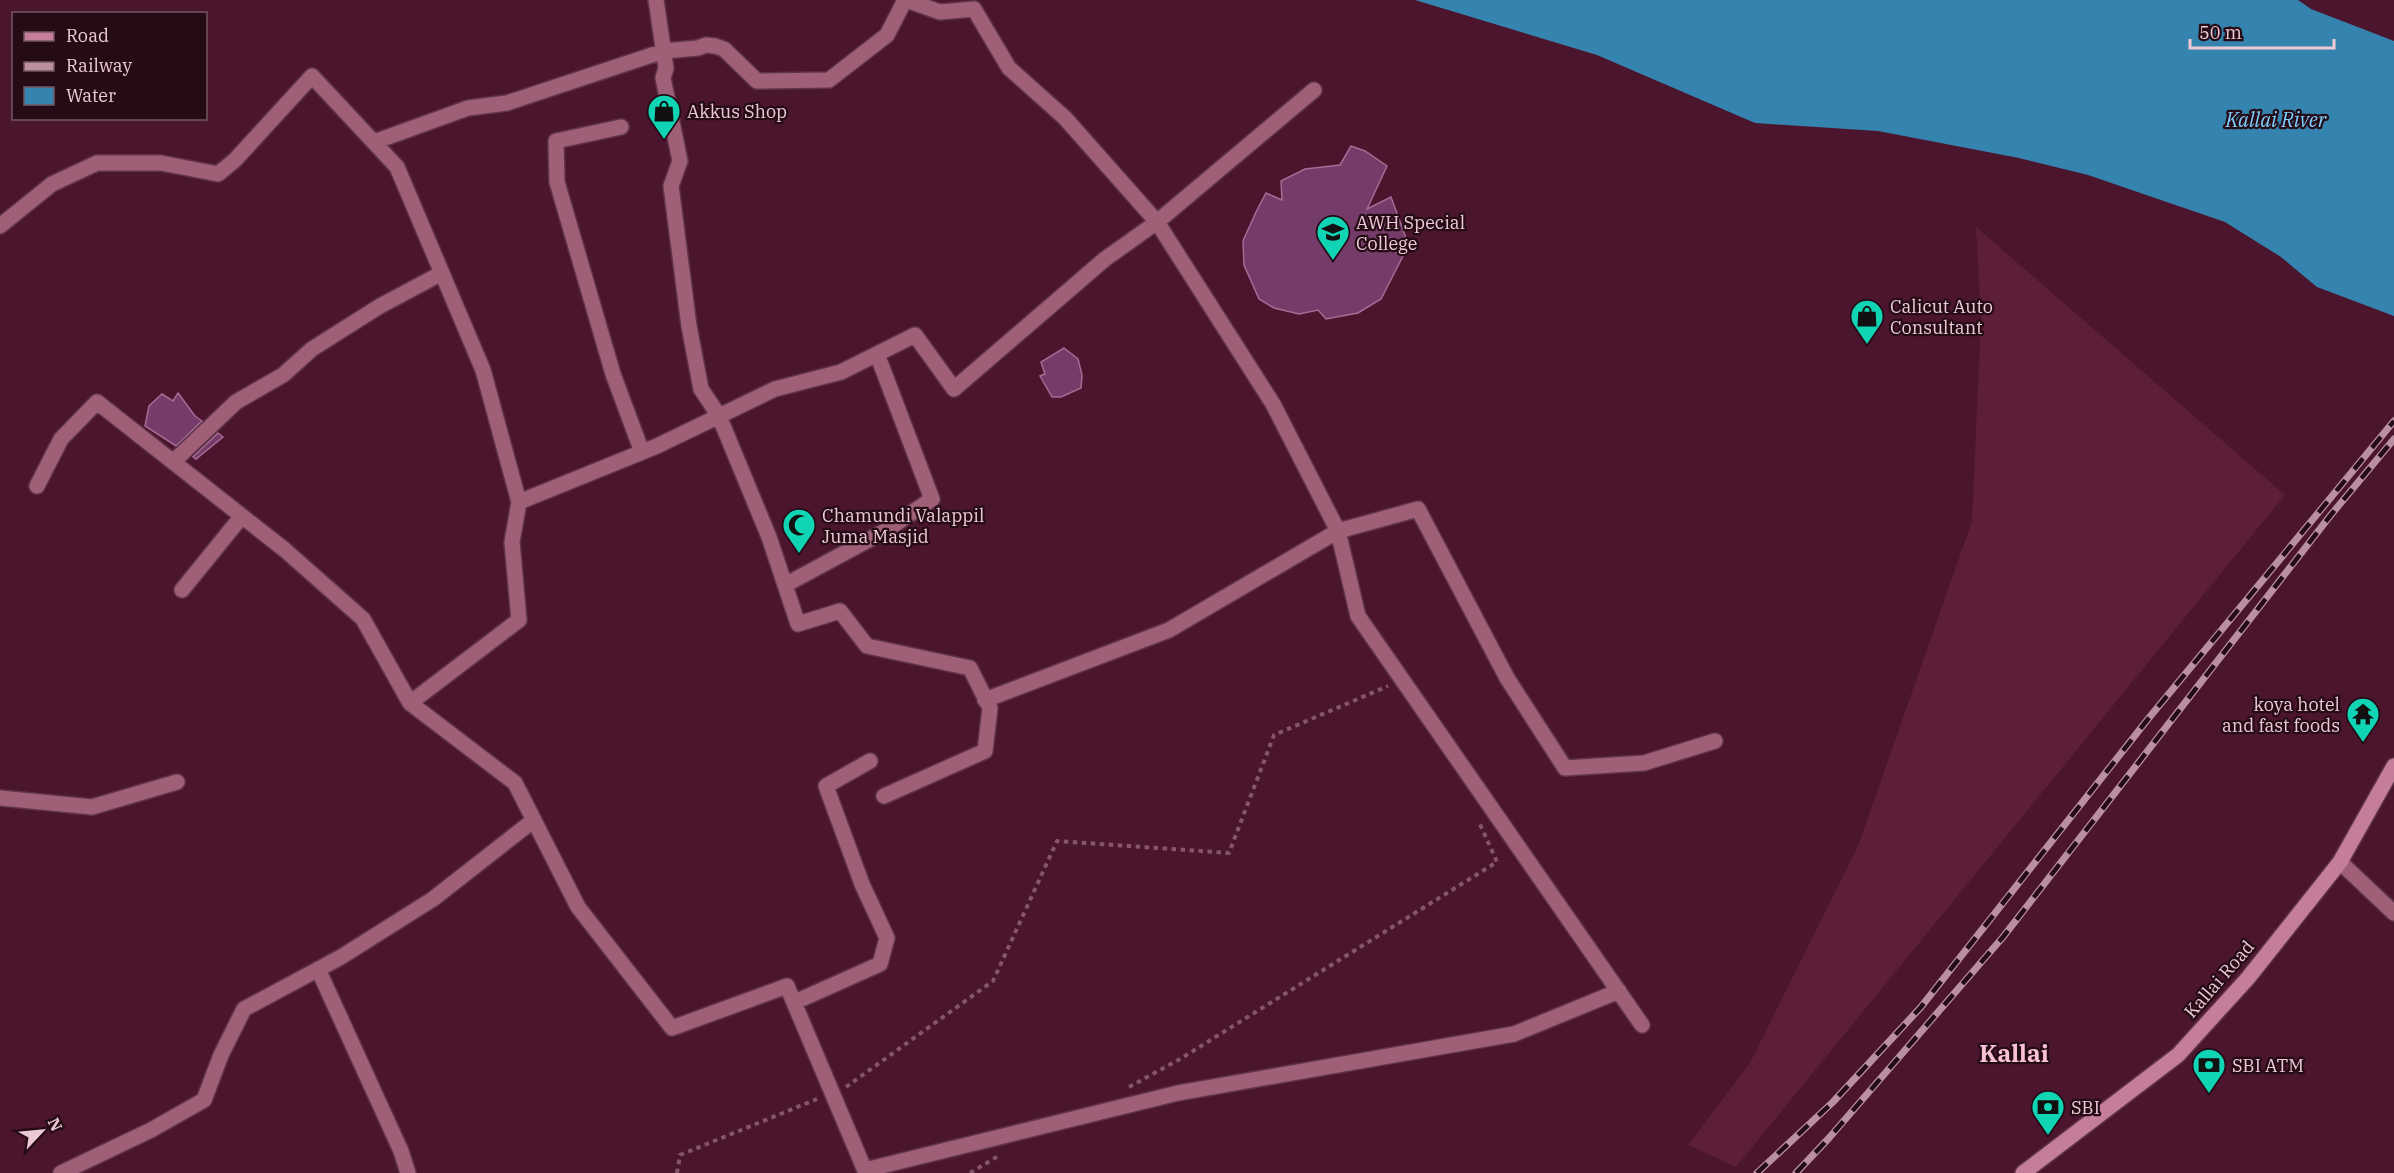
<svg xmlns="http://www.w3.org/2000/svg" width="2394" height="1173" viewBox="0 0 2394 1173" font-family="'IBM Plex Serif',serif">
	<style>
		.built { fill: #5c1e39 }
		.water { fill: #3584af }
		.building { fill: #763c69; stroke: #a26c95; stroke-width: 1.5 }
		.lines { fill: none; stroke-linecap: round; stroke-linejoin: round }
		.minor-casing { stroke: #603448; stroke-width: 18 }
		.primary-casing { stroke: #603448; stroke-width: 18 }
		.path { stroke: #85556a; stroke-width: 4; stroke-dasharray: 4.5 4.5; stroke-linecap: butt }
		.minor { stroke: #9e5f77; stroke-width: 15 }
		.primary { stroke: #c57e99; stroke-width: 15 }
		.rail-casing { stroke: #ba90a0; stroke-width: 7 }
		.rail { stroke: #240b15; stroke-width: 4.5; stroke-dasharray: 14; stroke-linecap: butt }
		.labels { text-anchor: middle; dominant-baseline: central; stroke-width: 4.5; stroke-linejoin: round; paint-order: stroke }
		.poi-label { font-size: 18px; fill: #edc9d5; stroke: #240b15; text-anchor: start }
		.street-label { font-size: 18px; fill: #edc9d5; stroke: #240b15 }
		.water-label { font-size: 20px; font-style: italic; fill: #7ecfff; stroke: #240b15 }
		.district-label { font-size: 24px; font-weight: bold; fill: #fac1d5; stroke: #240b15 }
	</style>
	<rect width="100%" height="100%" fill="#4c152e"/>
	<path class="built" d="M1976 227 2285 495 1736 1167 1688 1145 1750 1063 1858 846 1972 521 1981 318Z"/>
	<path class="water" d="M1415 0H2298L2311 9 2394 41V316L2317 287 2281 257 2225 222 2088 175 2019 158 1878 131 1755 123 1597 55Z"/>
	<path class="building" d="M1351 146 1365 151 1387 166 1367 209 1391 197 1406 238 1385 246 1403 256 1381 299 1358 313 1326 319 1318 310 1299 314 1274 308 1259 299 1244 265 1243 241 1256 212 1266 193 1282 200 1281 181 1305 169 1340 165Z
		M1064 348 1078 359 1082 375 1081 388 1061 397H1052L1040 376 1045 374 1041 362Z
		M178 393 195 416 202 421 176 446 145 426 149 406 162 394 173 401Z
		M218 433 223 437 196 459 193 457Z"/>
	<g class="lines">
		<defs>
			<path id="minor" d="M656 0 666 68 663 78 680 161 671 186 689 326 701 389 719 416 769 537 798 624 840 611 867 646 970 668 990 708 985 751 884 796
				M906 0 940 12 974 9 1009 68 1065 118 1157 222 1314 90
				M621 127 556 141 557 182 613 374 642 452
				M374 142 468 108 507 103 664 51 698 48 706 45 715 46 724 49 757 81 829 80 887 35 905 0
				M0 226 52 184 97 163H161L218 174 235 160 312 76 397 167 483 370 519 502 657 446 775 389 841 372 915 335 954 389 1105 259 1157 222 1273 404 1338 531 1418 509 1507 678 1565 768 1644 763 1715 741
				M173 462 236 402 283 375 312 349 380 306 442 273
				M37 486 61 439 97 402 285 550 363 619 410 703
				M519 502 512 542 519 620 410 703 515 783 578 907 672 1028 787 986 866 1173
				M785 585 885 531 932 499 877 354
				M182 590 242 516
				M985 700 1169 630 1338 531 1358 616 1642 1025
				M0 798 92 807 177 782
				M2340 862 2394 913
				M318 969 401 1151 408 1173
				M795 1002 880 964 887 938 862 884 826 786 870 761
				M865 1170 1178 1093 1514 1034 1619 991
				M61 1173 151 1130 204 1100 221 1055 244 1009 341 957 433 899 534 820"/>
			<path id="primary" d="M2023 1173 2178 1055 2248 978 2340 862 2394 766"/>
		</defs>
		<use href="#minor" class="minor-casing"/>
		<use href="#primary" class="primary-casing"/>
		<path class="path" d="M846 1087 993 981 1057 841 1229 853 1274 735 1388 686
			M1129 1087 1180 1059 1497 862 1479 822
			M677 1173 680 1155 817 1099
			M970 1173 1000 1155"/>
		<use href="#minor" class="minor"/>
		<use href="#primary" class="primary"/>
		<defs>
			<path id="rail" d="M1757 1173 1833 1102 1921 1007 2148 719 2394 421
				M1796 1173 1829 1138 2003 937 2330 516 2394 439"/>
		</defs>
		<use href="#rail" class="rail-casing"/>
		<use href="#rail" class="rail"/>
	</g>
	<defs>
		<symbol id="shop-pin" viewBox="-11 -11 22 30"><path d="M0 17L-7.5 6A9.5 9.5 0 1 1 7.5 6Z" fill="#10d5b4" stroke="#240b15"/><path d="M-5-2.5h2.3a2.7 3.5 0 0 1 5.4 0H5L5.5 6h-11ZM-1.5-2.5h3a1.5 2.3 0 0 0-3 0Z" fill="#111"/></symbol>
		<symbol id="university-pin" viewBox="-11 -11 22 30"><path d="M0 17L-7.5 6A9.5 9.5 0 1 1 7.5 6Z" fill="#10d5b4" stroke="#240b15"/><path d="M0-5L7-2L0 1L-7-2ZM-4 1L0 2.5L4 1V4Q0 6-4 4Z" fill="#111"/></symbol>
		<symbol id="mosque-pin" viewBox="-11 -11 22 30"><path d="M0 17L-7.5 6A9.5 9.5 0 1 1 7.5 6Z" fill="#10d5b4" stroke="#240b15"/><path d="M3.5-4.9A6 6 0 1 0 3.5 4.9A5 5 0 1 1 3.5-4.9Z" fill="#111"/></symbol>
		<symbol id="temple-pin" viewBox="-11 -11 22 30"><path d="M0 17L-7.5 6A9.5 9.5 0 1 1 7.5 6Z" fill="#10d5b4" stroke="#240b15"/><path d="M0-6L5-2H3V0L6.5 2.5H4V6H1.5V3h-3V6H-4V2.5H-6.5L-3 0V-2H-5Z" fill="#111"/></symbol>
		<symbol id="bank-pin" viewBox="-11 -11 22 30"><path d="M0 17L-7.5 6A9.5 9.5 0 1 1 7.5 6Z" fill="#10d5b4" stroke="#240b15"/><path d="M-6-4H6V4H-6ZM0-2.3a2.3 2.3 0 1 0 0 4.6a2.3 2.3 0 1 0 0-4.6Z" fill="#111"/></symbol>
	</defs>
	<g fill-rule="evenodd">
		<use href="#shop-pin" x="645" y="92" width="38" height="52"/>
		<use href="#university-pin" x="1314" y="213" width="38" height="52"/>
		<use href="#shop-pin" x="1848" y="297" width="38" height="52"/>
		<use href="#mosque-pin" x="780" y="506" width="38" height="52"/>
		<use href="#temple-pin" x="2344" y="695" width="38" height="52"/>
		<use href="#bank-pin" x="2190" y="1046" width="38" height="52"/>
		<use href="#bank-pin" x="2029" y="1088" width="38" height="52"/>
	</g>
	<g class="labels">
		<g class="poi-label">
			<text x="687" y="111">Akkus Shop</text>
			<text x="1356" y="222">AWH Special<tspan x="1356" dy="21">College</tspan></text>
			<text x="1890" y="306">Calicut Auto<tspan x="1890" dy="21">Consultant</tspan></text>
			<text x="822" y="515">Chamundi Valappil<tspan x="822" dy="21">Juma Masjid</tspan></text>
			<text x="2340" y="704" text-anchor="end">koya hotel<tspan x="2340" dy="21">and fast foods</tspan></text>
			<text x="2232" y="1065">SBI ATM</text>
			<text x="2071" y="1107">SBI</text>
		</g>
		<g class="street-label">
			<text transform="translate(2219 979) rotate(-49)">Kallai Road</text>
		</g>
		<g class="water-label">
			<text x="2276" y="119">Kallai River</text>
		</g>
		<g class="district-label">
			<text x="2014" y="1053">Kallai</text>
		</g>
	</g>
	<rect x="12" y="12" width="195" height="108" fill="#240b15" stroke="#745762" stroke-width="1.5"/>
	<rect x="24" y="32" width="30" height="9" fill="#c57e99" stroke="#745762" stroke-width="1.5"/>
	<text x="66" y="42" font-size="18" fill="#edc9d5">Road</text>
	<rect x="24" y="62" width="30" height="9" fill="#ba90a0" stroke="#745762" stroke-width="1.5"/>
	<text x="66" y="72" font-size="18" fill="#edc9d5">Railway</text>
	<rect x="24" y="87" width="30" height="18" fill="#3584af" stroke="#745762" stroke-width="1.5"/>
	<text x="66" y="102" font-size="18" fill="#edc9d5">Water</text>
	<g transform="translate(42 1131) rotate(64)" stroke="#240b15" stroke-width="4.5" paint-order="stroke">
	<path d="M0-4.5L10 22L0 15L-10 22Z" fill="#edc9d5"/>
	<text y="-9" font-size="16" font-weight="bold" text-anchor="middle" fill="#edc9d5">N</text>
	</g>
	<path d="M2190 39v9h144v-9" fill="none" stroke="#edc9d5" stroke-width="3"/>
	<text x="2199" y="39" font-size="18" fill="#edc9d5" stroke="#240b15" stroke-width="4.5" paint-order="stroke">50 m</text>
</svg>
